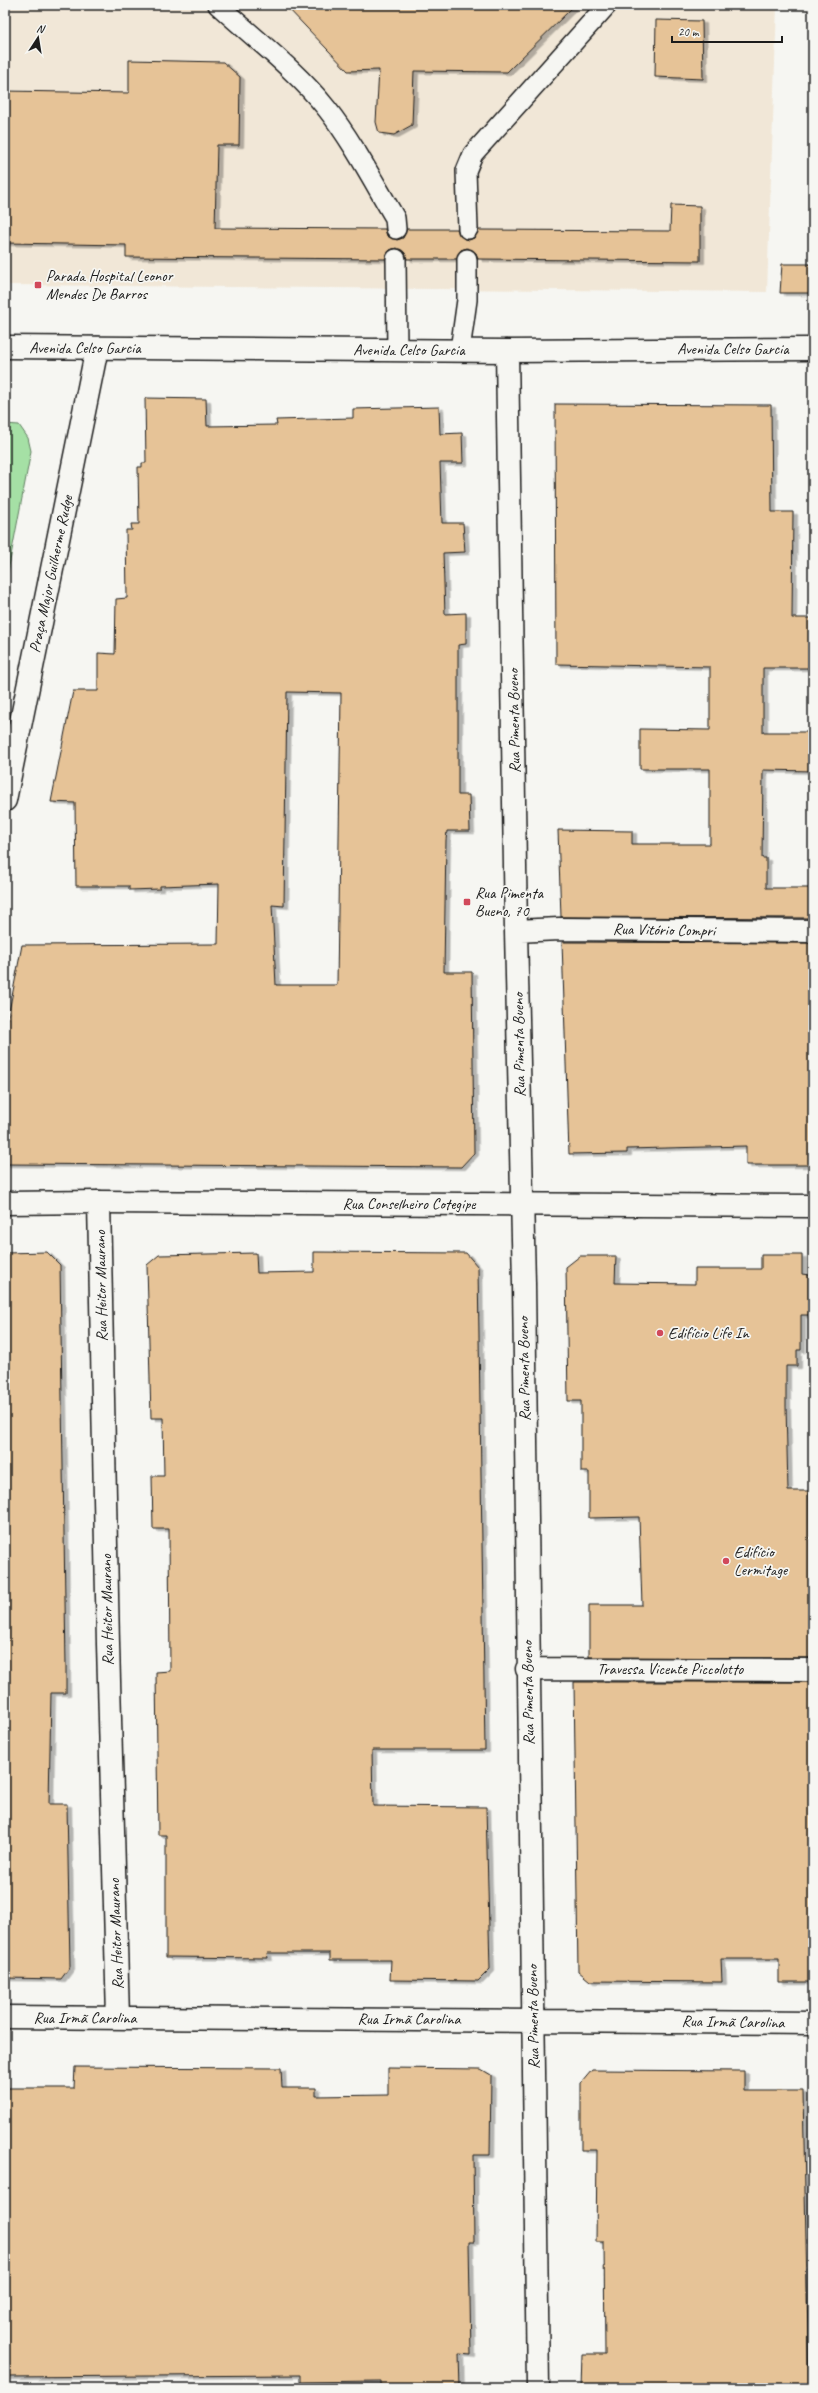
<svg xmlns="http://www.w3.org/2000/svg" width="818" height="2393" viewBox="0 0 818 2393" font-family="Caveat,sans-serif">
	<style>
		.built { fill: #f1e7d7 }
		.green { fill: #a5e0a5; stroke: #607e60 }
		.building { fill: #e6c397; stroke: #1c1c1c; fill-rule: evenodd; filter: url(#shadow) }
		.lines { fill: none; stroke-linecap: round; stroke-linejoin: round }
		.lane-casing { stroke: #1c1c1c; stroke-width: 22 }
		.street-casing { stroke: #1c1c1c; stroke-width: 25 }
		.secondary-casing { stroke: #1c1c1c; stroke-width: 25 }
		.lane { stroke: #f6f6f2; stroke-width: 19 }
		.street { stroke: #f6f6f2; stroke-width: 22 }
		.secondary { stroke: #f6f6f2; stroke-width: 22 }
		.poi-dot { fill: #d1495b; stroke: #f6f6f2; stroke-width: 1.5 }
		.labels { text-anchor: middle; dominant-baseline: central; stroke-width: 3.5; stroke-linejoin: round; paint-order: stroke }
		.poi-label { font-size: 16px; fill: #1c1c1c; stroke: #f6f6f2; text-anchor: start }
		.street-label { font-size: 16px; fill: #1c1c1c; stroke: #f6f6f2 }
	</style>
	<defs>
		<filter id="shadow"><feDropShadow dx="4.5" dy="2.5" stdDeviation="0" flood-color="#0004"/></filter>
	</defs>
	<rect width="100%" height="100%" fill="#f6f6f2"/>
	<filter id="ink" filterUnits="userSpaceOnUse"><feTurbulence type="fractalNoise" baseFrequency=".025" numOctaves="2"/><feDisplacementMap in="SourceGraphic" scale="8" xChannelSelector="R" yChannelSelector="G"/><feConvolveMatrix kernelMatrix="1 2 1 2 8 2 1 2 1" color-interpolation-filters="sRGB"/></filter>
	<g filter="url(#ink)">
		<path class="built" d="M5 5H777L767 292 5 285Z"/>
		<path class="green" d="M5 424 19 425 28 438 31 451 5 587Z"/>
		<path class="building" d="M285 5H575L507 72 414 71 412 125 394 135 379 133 376 122 379 70 348 71Z
			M656 20 702 21 703 79 655 77Z
			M129 60 223 62 240 77 239 145H217L215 228 385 229 387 236 397 240 403 238 407 229H457L463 238 469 240 474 238 479 230 670 231 671 205 700 206V261L478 259 476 253 467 248 461 250 456 259H407L405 253 396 248 390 250 385 259 126 257V245L5 243V91L129 93Z
			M782 264H813V293H780Z
			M145 398 206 399 207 426 277 425 276 420 353 418V409L439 407 440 434 462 433 463 463H440L442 523H463L465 552 443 553 445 614 466 613V644L458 645V795H469L470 831H447L446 840 444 972H472L474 1153 461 1167 5 1164V1032L22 945 218 944 219 884 160 886V889L129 890V886H76L75 803 51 802 73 691H98V653L115 654 116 599 127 598 126 530H132L131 524H139L138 467H142V463H146ZM287 692 341 693 337 985H276L272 905 284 906Z
			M555 404 771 405 772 512H793L792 618H813V668H763V732H813V771L763 770 762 858H766V888H813V918L561 917 558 830 632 831V844H710V769H640V729L710 730V667L556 664Z
			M562 942 813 943 811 1083H813V1165H746V1146L627 1149V1153L569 1154Z
			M47 1252 60 1265 66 1666V1693H51L49 1804H67L70 1967 61 1979 5 1978V1253Z
			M314 1252 466 1253 478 1267 485 1750H372L373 1806 486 1807 490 1969 478 1981 390 1980 391 1960H330V1953H267L268 1958 166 1957V1835H158L156 1672 170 1671 169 1529H153L152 1476H164L163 1418H151L147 1265 159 1255 256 1253 257 1273 314 1272Z
			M761 1255H802V1274L809 1275V1315H801V1350H797V1366H786V1406L788 1491H809L810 1604H813V1658L589 1657V1605H642L639 1517 589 1518V1472H581V1401H568L566 1267 580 1256H616L615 1283 695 1284V1269H761Z
			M574 1682H813V1982H779V1959H721L722 1982 590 1981 578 1971Z
			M75 2067 281 2068 282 2088H316V2096L388 2095V2068L481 2069 491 2075 490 2155H473L474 2242H469L471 2355 459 2354 460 2388H381V2381L300 2382V2375L5 2377V2088H74Z
			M592 2070 744 2071V2091H803L809 2388H581L582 2354H605L604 2242H596L597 2150H581V2083Z"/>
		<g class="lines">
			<defs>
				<path id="lane" d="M218 5C254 38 297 71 327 109 353 142 373 181 395 218L396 229
					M468 229 466 171 473 154 607 5
					M396 259 397 350
					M460 350 467 300V259"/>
				<path id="street" d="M507 351 516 931 524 1283 538 2388
					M5 800 97 348
					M516 931 559 929 813 931
					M99 1202 108 1644 118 2018
					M527 1669 813 1670
					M5 2017 813 2023"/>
				<path id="secondary" d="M5 347 507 351 813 349
					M5 1203 99 1202 813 1206"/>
			</defs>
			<use href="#lane" class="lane-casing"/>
			<use href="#street" class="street-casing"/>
			<use href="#secondary" class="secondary-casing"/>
			<use href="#lane" class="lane"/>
			<use href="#street" class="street"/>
			<use href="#secondary" class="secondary"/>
		</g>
	</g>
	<g class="poi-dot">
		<rect x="34" y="281" width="8" height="8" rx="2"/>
		<rect x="463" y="898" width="8" height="8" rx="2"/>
		<circle cx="660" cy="1333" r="4"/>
		<circle cx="726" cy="1561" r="4"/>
	</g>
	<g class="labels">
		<g class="poi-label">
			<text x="46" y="276">Parada Hospital Leonor<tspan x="46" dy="18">Mendes De Barros</tspan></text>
			<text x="475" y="893">Rua Pimenta<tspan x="475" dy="18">Bueno, 70</tspan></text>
			<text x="668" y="1333">Edifício Life In</text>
			<text x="734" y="1552">Edifício<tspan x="734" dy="18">Lermitage</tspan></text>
		</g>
		<g class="street-label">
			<text x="85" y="348">Avenida Celso Garcia</text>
			<text x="733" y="349">Avenida Celso Garcia</text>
			<text x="409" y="350">Avenida Celso Garcia</text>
			<text transform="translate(51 574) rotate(-78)">Praça Major Guilherme Rudge</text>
			<text transform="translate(514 721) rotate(-91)">Rua Pimenta Bueno</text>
			<text transform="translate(664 930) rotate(1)">Rua Vitório Compri</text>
			<text transform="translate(519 1045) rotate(-91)">Rua Pimenta Bueno</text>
			<text x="409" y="1204">Rua Conselheiro Cotegipe</text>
			<text transform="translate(101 1286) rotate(-91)">Rua Heitor Maurano</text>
			<text transform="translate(524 1369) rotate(-91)">Rua Pimenta Bueno</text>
			<text transform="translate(107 1610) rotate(-91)">Rua Heitor Maurano</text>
			<text x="670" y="1669">Travessa Vicente Piccolotto</text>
			<text transform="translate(528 1693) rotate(-91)">Rua Pimenta Bueno</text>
			<text transform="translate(116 1934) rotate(-92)">Rua Heitor Maurano</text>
			<text transform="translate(533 2017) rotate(-91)">Rua Pimenta Bueno</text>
			<text x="85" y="2018">Rua Irmã Carolina</text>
			<text x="409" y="2019">Rua Irmã Carolina</text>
			<text transform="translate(733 2022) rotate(1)">Rua Irmã Carolina</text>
		</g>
	</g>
	<rect width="818" height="2393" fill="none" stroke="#f6f6f2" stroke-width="20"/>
	<rect x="10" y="10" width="798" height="2373" fill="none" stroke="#1c1c1c" stroke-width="1.5" filter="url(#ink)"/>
	<g transform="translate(38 38) rotate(12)" stroke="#f6f6f2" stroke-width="3" paint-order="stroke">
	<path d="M0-3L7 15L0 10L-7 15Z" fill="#1c1c1c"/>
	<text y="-6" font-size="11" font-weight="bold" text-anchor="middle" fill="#1c1c1c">N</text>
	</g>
	<path d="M672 36v6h110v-6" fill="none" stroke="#1c1c1c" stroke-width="2"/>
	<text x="678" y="36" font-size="12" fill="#1c1c1c" stroke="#f6f6f2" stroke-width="3" paint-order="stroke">20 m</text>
</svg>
